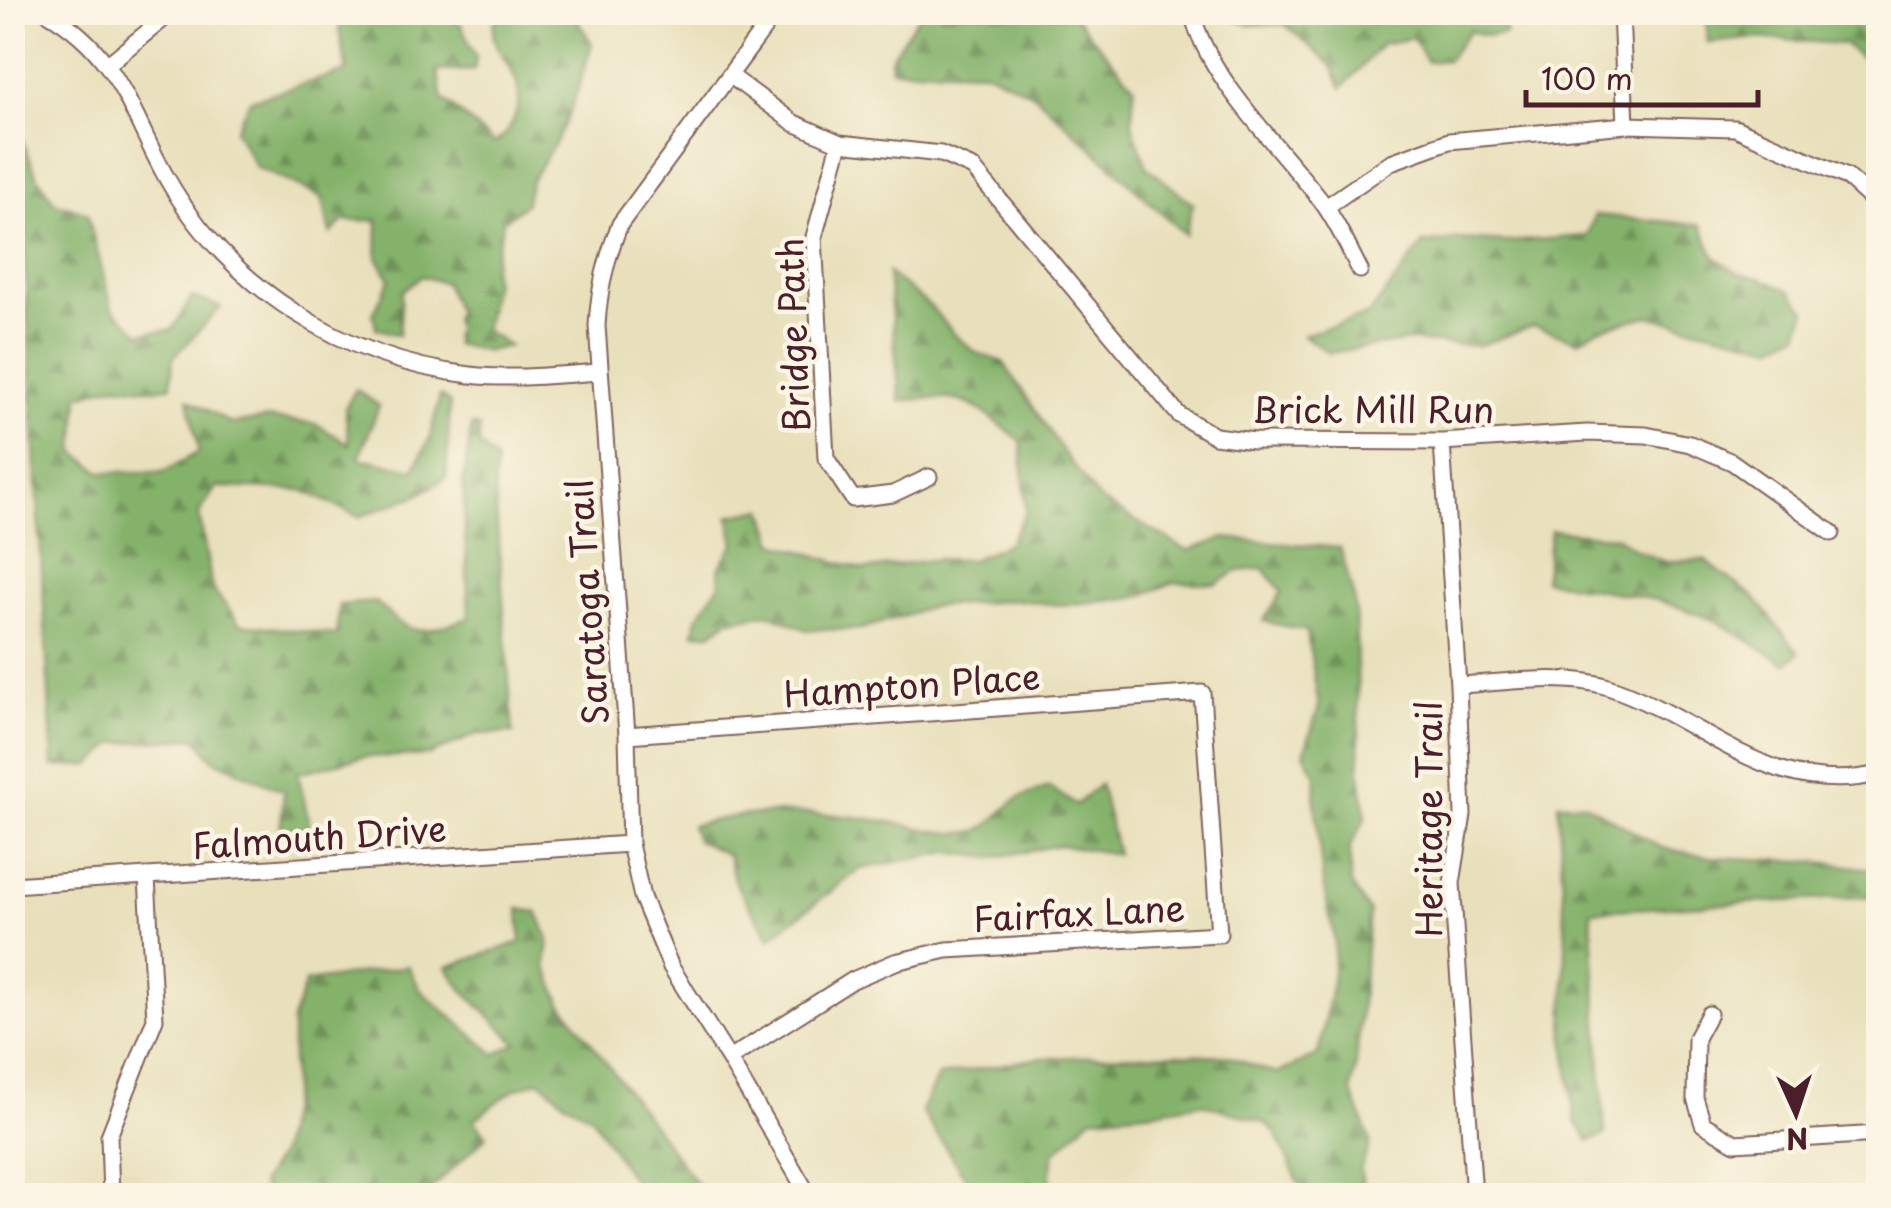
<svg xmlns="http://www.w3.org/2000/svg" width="1891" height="1208" viewBox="0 0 1891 1208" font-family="'Playpen Sans',sans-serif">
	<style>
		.forest { fill: url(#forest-firs); stroke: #67684b; stroke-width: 2.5 }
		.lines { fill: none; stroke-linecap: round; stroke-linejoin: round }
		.minor-casing { stroke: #81635d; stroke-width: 19 }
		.minor { stroke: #fff; stroke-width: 15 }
		.labels { text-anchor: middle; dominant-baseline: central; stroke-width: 9; stroke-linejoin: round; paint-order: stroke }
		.street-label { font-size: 35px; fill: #4a1f2b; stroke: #fcf5e5 }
	</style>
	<defs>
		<pattern id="forest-firs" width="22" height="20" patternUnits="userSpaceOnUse" patternTransform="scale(2.5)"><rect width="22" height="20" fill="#84b26b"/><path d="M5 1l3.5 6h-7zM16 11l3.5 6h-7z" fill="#6e9058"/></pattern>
	</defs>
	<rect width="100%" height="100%" fill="#fcf5e5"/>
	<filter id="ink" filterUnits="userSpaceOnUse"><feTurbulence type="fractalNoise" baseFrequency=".01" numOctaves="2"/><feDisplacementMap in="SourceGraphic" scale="20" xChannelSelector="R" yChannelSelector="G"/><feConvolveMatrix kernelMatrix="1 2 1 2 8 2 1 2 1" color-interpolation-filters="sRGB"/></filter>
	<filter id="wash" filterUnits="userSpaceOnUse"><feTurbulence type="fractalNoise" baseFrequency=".0048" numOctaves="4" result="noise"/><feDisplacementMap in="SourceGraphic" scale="40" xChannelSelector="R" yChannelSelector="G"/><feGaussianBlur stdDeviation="2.25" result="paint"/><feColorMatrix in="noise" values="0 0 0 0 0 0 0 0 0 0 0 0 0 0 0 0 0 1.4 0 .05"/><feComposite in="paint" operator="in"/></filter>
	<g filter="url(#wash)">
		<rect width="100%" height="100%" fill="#e8e0bb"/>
		<path class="forest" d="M1233 12 1505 13V34L1488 36 1469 31 1447 60 1427 62 1413 38 1382 44 1342 88 1331 65 1285 24 1251 25 1232 19Z
			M344 13H441L460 23 476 57 474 70 437 71 443 99 494 143C508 135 510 128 516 113 533 67 475 51 499 13H573L592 44 572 107 556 142 531 180 525 204 503 221 492 270 494 281 484 330 509 346 486 351 454 344 456 310 445 283 421 276 402 291 399 335 376 328 373 314 390 279 377 258 378 220 343 221 331 234 322 197 256 167 235 130 250 100 347 71 339 30Z
			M921 13H1071L1134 86 1132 125 1147 167 1193 204 1185 235 1035 95 986 71 891 69 890 58Z
			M1706 13H1878V71L1844 44 1755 38 1708 43Z
			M12 115 37 176 54 202 87 213 112 308 140 333 172 330 192 297 221 307 173 358 171 385 157 389 115 385 79 395 75 452 101 472H163L199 452 188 399 232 424 267 418 316 424 349 444 345 408 356 389 379 406 359 458 414 469 429 440 440 396 450 403 446 478 418 495 359 517 303 490 216 487 199 514 212 588 240 624 337 635 339 605 376 602C413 641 423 632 469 618L463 482 472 425 479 428V445L496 461 494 481 513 733 477 734 430 755 362 757 298 773 311 832H280L284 791 214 760 196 738 115 743 92 765 53 767 22 218 13 217Z
			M1595 215 1701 225 1715 257 1740 274 1759 278 1790 291 1806 310 1799 333 1775 345 1765 344 1648 316 1598 329 1578 341 1534 326 1477 346 1410 341 1329 353 1303 335 1369 315 1423 244 1462 239 1506 242 1587 236Z
			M888 273 932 308 955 335 976 353 1003 362 1065 455 1100 500 1188 551 1224 538 1340 548 1355 602 1360 772 1366 817 1350 847V882L1369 912 1356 1064 1351 1090 1371 1142 1360 1170 1366 1195H1308L1299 1184 1276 1133 1264 1122 1201 1103 1157 1111 1091 1117 1054 1153 1049 1188 1053 1195H977L921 1111 938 1076 1040 1058 1179 1054 1227 1056 1276 1074 1318 1055 1332 982 1335 942 1323 883 1315 800 1316 775 1304 753 1319 707 1307 631 1263 621 1282 592 1263 568 1238 571 1216 584 1174 582 1140 596 1105 601 1059 605 1019 600 934 606 861 629 807 630 768 613 727 621 711 633H694L697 618 720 584 719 568 735 543 729 516 764 509 775 543 864 570 937 559 971 560 1009 543 1026 512 1021 441C969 401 968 393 900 401Z
			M1551 530 1617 537 1637 551 1666 562 1704 560 1754 597 1799 653 1786 664 1715 620 1657 600 1544 580Z
			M1100 784 1117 854 1060 845 992 858 949 852 860 869 770 938 735 883 728 855 696 840 691 826C752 808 821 811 884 821 914 825 945 838 976 831 992 827 1005 806 1019 798 1028 794 1039 791 1049 787L1076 805Z
			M1558 803H1584L1662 848 1710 857 1820 862 1878 870V896L1591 911 1605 1135 1589 1141 1575 1121 1564 1031 1566 943Z
			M519 909 537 912 549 939 546 966 561 1002 705 1195H642L591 1116 564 1101 540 1080 513 1090 474 1120 487 1136 432 1188 429 1195H265L261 1183 280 1153 292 1094V1020L306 982 408 966 421 991 495 1054 517 1043 462 989 447 967 521 942Z"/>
	</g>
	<g filter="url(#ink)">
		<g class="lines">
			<defs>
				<path id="minor" d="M47 12C119 54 128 108 165 175 227 287 344 360 470 375 512 380 557 375 599 372
					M776 12 620 224C606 259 599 289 597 326L627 735 630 844 642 897 671 967 729 1059 809 1196
					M1192 12C1206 77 1282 149 1322 202 1337 222 1348 247 1360 270
					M1621 12 1626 125
					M108 64 172 12
					M731 76 794 123 840 143 941 154 973 168 1179 415 1215 436 1254 441 1442 442 1587 433 1646 435 1690 444 1732 462 1832 533
					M840 143 814 237 826 458 853 499 893 494 929 477
					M1326 207 1391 162 1449 141 1626 125 1735 128 1847 177 1878 205
					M1442 442 1458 685 1463 815 1452 883 1474 1196
					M1458 685C1501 683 1564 673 1605 686 1701 716 1769 800 1878 774
					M627 735 1202 693 1219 934 947 950 895 962 853 980 729 1059
					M12 885 630 844
					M1709 1014 1696 1038 1695 1098 1703 1124 1735 1143 1878 1134
					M111 1196 109 1136 155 1019 147 878"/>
			</defs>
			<use href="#minor" class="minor-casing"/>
			<use href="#minor" class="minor"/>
		</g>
	</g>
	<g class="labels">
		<g class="street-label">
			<text transform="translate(792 335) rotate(-92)">Bridge Path</text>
			<text x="1373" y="408">Brick Mill Run</text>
			<text transform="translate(586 602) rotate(-94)">Saratoga Trail</text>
			<text transform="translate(912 684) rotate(-4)">Hampton Place</text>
			<text transform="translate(1427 819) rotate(-90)">Heritage Trail</text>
			<text transform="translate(319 836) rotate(-4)">Falmouth Drive</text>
			<text transform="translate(1079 912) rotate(-3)">Fairfax Lane</text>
		</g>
	</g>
	<rect width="1891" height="1208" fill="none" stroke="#fcf5e5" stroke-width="50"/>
	<g transform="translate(1796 1113) rotate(177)" stroke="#fcf5e5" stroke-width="8" paint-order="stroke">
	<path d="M0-8L18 38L0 25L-18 38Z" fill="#4a1f2b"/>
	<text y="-15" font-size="28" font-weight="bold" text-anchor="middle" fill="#4a1f2b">N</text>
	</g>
	<path d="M1526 90v15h232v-15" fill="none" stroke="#4a1f2b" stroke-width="5"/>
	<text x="1541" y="90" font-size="30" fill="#4a1f2b" stroke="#fcf5e5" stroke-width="8" paint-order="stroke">100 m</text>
</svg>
